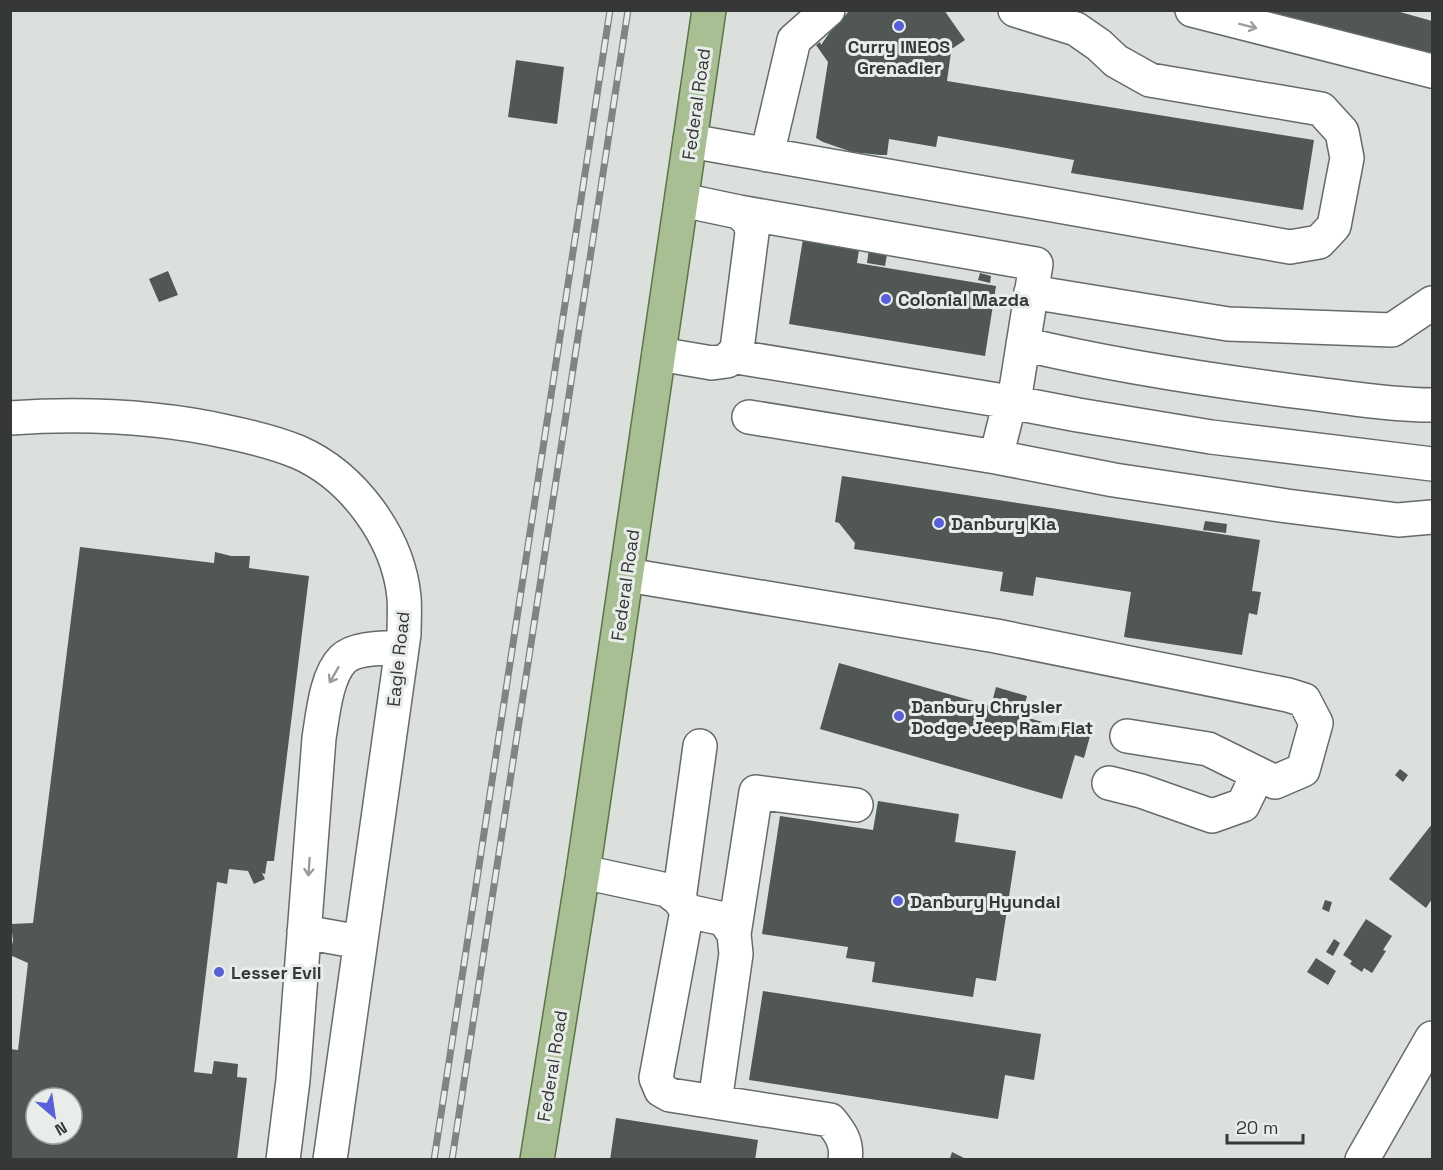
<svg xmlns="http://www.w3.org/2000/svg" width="1443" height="1170" viewBox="0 0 1443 1170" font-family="'Space Grotesk',sans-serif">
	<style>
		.building { fill: #515755; fill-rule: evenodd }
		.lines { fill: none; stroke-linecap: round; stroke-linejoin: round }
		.minor-casing { stroke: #666b68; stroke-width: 36 }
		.major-casing { stroke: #5a7445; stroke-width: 36 }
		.minor { stroke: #fff; stroke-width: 33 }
		.major { stroke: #a8bf94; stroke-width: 33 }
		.rail-casing { stroke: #818482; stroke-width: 7 }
		.rail { stroke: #e8edea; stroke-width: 4.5; stroke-dasharray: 14; stroke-linecap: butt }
		.oneway { stroke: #9a9c9b }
		.poi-dot { fill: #5960d7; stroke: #e8edea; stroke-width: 2 }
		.labels { text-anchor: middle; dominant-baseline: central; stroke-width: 6; stroke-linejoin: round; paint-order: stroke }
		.poi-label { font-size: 18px; font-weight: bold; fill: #363837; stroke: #e8edea; text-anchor: start }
		.street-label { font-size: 18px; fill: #363837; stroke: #e8edea }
	</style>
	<rect width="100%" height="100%" fill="#dbe0dd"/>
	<path class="building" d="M850 10H944L965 40 950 50 951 52 947 81 1314 140 1303 210 1071 173 1074 160 938 136 936 147 889 139 887 155H880L852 152 823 142 816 138 828 62 816 45 820 42 821 45 830 32Z
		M1250 10H1393L1432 21V57Z
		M516 60 564 67 557 124 508 117Z
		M805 227 868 240 866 251 859 250 857 263 996 286 985 356 789 324Z
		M870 241 889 243 885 266 867 263Z
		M168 271 178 295 159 302 149 279Z
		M980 273 991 276 990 283 978 280Z
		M842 476 1260 540 1252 591 1261 592 1257 615 1249 613 1242 655 1124 637 1131 592 1036 577 1033 596 1000 591 1003 572 854 549 855 543 839 523 835 522Z
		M1205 521 1227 524 1226 533 1203 530Z
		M80 547 214 563 215 552 231 556H250L249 568 309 576 274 861H267L265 874 262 873 265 879 254 884 248 871 229 869 227 884 217 882 194 1072 212 1074 214 1061 238 1064 237 1077 247 1078 237 1160H10V1049L18 1050 28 963 10 955 13 940 11 924 33 923ZM36 1098H72V1134H36Z
		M839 663 991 706 996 687 1027 696 1022 716 1090 736 1084 758 1075 755 1062 799 820 729Z
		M1400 769 1408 775 1403 782 1395 775Z
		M878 801 959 814 955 842 1016 851 996 981 976 978 973 997 872 982 875 962 846 958 848 947 762 934 780 816 873 830Z
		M1432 824V899L1426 908 1389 879Z
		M1325 900 1332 902 1329 912 1322 909Z
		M1366 919 1392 936 1383 950 1386 951 1372 973 1364 968 1362 972 1350 964 1352 961 1343 955Z
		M1334 939 1340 943 1333 956 1326 952Z
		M1316 958 1336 971 1328 985 1307 972Z
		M763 991 1041 1034 1034 1080 1005 1075 998 1119 749 1080Z
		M616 1118 758 1140 755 1160H610Z
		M952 1152 968 1160 950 1158Z"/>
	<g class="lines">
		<defs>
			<path id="minor" d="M1192 10 1432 71
				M690 141 1290 247 1319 242 1334 226 1347 158 1342 132 1321 109 1150 80 1116 61 1099 45 1076 29 1015 10
				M767 155 794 40 828 10
				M1031 292 1228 324 1392 330 1432 303
				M1023 344C1114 366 1208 380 1301 392 1344 397 1389 405 1432 405
				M659 354 712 363 727 361 737 349 752 233 750 222 739 212 682 200
				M731 356 1010 402 1016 389 1036 264 739 212
				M749 417 996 457 1114 480 1287 506 1398 520 1432 517
				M10 418C84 413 156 416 228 432 252 437 276 443 298 452 353 476 398 537 404 597 405 609 404 622 404 634L330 1160
				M996 457 1010 402 1078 415 1211 437 1432 464
				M627 575 996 636 1288 695 1304 700 1316 723 1303 770 1275 782 1208 749 1127 736
				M1109 783 1141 791 1212 816 1243 805 1258 774
				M583 872 667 890 679 899 687 911 656 1078 661 1090 670 1095 830 1120C840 1132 848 1143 845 1160
				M679 899 700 746
				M687 911 724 919 734 934 736 954 715 1102
				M304 932 360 942
				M734 934 756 792 856 805
				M283 1160 293 1080 319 738C323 714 326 676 343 659 355 647 387 648 402 647
				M1362 1160 1432 1038"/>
			<path id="major" d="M537 1160 583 872 709 10"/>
		</defs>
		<use href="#minor" class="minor-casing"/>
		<use href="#major" class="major-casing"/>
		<use href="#minor" class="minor"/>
		<use href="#major" class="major"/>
		<defs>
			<path id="rail" d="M434 1160 610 10
				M452 1160 628 10"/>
		</defs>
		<use href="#rail" class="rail-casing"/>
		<use href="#rail" class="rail"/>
	</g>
	<defs><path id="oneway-shaft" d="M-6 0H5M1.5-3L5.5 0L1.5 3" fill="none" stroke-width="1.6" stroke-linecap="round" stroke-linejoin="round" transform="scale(1.5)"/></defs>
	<g class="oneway">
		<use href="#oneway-shaft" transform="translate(1248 26) rotate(14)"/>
		<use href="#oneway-shaft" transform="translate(334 675) rotate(120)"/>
		<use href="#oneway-shaft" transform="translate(309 867) rotate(94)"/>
	</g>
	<g class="poi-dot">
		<circle cx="899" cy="26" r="6"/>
		<circle cx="886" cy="299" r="6"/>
		<circle cx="939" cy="523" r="6"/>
		<circle cx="899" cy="716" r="6"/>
		<circle cx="898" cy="901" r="6"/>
		<circle cx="219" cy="972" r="6"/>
	</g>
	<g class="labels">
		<g class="poi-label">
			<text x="899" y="46" text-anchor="middle">Curry INEOS<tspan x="899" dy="21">Grenadier</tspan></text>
			<text x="898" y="299">Colonial Mazda</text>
			<text x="951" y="523">Danbury Kia</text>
			<text x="911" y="706">Danbury Chrysler<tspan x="911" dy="21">Dodge Jeep Ram Fiat</tspan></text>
			<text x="910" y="901">Danbury Hyundai</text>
			<text x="231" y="972">Lesser Evil</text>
		</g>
		<g class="street-label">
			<text transform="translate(696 104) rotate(-82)">Federal Road</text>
			<text transform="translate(625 585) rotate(-82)">Federal Road</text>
			<text transform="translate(398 659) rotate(-84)">Eagle Road</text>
			<text transform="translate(552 1066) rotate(-81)">Federal Road</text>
		</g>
	</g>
	<rect width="1443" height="1170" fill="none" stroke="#363837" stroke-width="24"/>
	<g transform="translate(54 1116) rotate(151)"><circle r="28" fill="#e8edea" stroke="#a1a5a2" stroke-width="1.5"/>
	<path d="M0-4.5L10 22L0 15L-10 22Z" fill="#5960d7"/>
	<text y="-9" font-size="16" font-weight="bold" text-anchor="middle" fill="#363837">N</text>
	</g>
	<path d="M1227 1134v9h76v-9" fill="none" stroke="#363837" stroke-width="3"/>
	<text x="1236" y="1134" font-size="18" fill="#363837" stroke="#e8edea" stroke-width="4.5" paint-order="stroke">20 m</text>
</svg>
